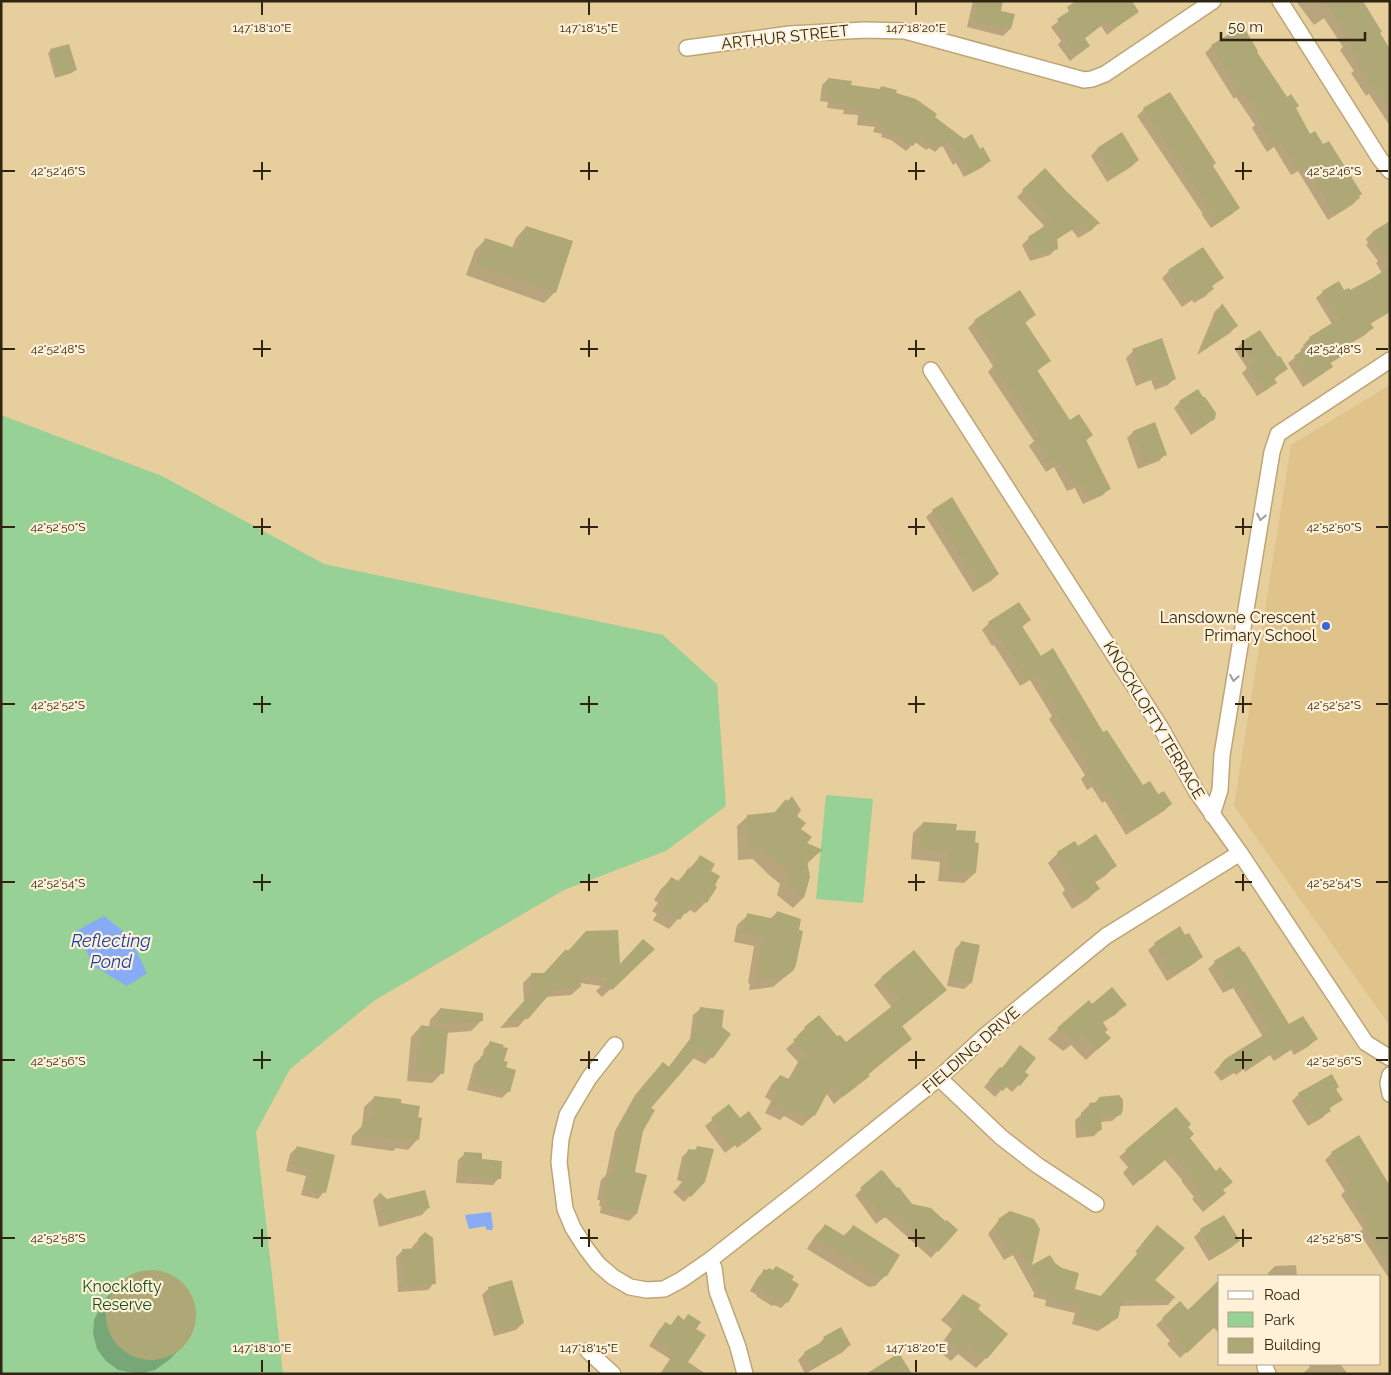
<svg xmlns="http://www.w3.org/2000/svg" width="1391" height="1375" viewBox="0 0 1391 1375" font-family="Raleway,sans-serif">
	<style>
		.built { fill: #e0c38b }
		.green { fill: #97d195 }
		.water { fill: #87abf4 }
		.shadow { fill: #0003 }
		.building { fill: #ada875 }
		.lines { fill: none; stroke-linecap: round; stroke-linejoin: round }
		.street-casing { stroke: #bda575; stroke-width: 18 }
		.street { stroke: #fff; stroke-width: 15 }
		.oneway { stroke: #a19d94 }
		.ticks { fill: none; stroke: #2f2512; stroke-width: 2 }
		.poi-dot { fill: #3868d8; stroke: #fef1d8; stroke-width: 2 }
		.labels { text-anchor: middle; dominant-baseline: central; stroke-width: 4.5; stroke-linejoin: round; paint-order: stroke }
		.street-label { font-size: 16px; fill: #2f2512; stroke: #fef1d8 }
		.poi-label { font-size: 16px; fill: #2f2512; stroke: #fef1d8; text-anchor: end }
		.park-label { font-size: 16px; fill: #17501a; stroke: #fef1d8 }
		.water-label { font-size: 18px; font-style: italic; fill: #1842a9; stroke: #fef1d8 }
		.ticks-label { font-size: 12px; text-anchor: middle; fill: #2f2512; stroke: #fef1d8; stroke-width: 4.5; stroke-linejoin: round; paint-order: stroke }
	</style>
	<rect width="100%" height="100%" fill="#e7ce9d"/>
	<path class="built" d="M1390 385V1026L1234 806 1291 445Z"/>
	<path class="green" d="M1 415 162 476 324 564 663 635 717 684 726 806 666 851 564 890 375 1000 290 1069 256 1132 283 1374H1Z
		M826 795 873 799 863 903 816 899Z"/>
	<path class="water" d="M104 916 129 936 147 973 127 986 94 966 76 931Z
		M491 1212 493 1227 492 1230H487L485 1226 469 1229 465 1215Z"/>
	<path class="shadow" d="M973 1H1002L999 12 1013 15 1010 29 1003 36 967 27Z
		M1084 1H1133L1131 3 1137 11 1107 35 1101 26 1084 39 1089 46 1070 61 1058 45 1061 41 1051 27Z
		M1296 1H1362L1390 52V126L1369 94 1366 96 1351 73 1354 71 1340 50 1343 47 1324 18 1314 25Z
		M1212 46 1256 52 1295 109 1310 136 1359 198 1352 205 1328 220 1298 171 1291 175 1274 147 1267 152 1252 128 1255 125 1236 97 1234 99 1205 53Z
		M51 50 75 70 72 73 55 78 48 53Z
		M828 79 850 86 879 90 882 87 933 117 980 150 989 161 983 167 964 177 956 163 953 165 942 145 935 152 929 148 926 150 915 142 906 151 891 140 881 137 882 134 873 132 875 127 857 125 858 115 843 114 844 110 827 108 828 102 820 101 822 85Z
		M1144 109 1212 166 1239 208 1232 214 1211 228 1202 215 1203 214 1137 116Z
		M1121 134 1138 160 1131 167 1107 182 1091 156 1097 149Z
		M1045 170 1098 223 1092 230 1078 238 1072 230 1056 240V249L1050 255 1030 261 1022 245 1029 238 1045 227 1017 197Z
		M1387 224 1390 229V312L1370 324 1372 328 1365 335 1350 344 1352 348 1345 354 1329 364 1331 366 1324 373 1303 387 1288 363 1302 352 1300 350 1304 346 1303 345 1310 338 1332 324 1316 298 1323 292H1350L1382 273 1376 263 1378 261 1366 245 1368 243 1366 239 1372 233Z
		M526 227 555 292 544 303 466 275 475 250 485 240 512 248 516 238Z
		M1169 271 1222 277 1211 287 1212 289 1206 296 1194 303 1192 300 1182 307 1162 278Z
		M1019 292 1034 315 1024 324 1049 361 1036 372 1069 422 1091 435 1086 441 1109 489 1103 495 1083 504 1075 488 1067 491 1054 467 1046 472 1029 446 1034 441 988 372 993 366 968 328 975 321Z
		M1222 305 1236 326 1230 333 1197 355 1215 311Z
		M1260 332 1278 359 1287 368 1273 380 1275 382 1268 389 1257 396 1242 373 1247 368 1235 350 1242 343Z
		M1133 351 1175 378 1168 385 1155 390 1151 380 1136 386 1126 358Z
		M1202 398 1213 418 1206 425 1191 435 1174 408 1180 402Z
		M1154 424 1165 454 1159 461 1138 469 1127 438 1133 432Z
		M933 511 998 574 991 581 973 592 926 517Z
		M1029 620 1022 627 1041 657 1103 734 1143 787 1171 804 1164 811 1126 835 1105 801 1102 803 1092 787 1087 790 1081 779 1085 775 1049 719 1052 716 1030 680 1020 686 994 645 992 646 982 630 989 623Z
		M786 801 795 816 805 844 820 851 807 864 808 883 803 898 793 908 777 895 780 884 768 874 753 859 738 860 737 826 748 816 774 813Z
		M923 823 955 831 973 844 975 873 964 883 938 881 940 862 911 859 913 833Z
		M1078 847 1115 866 1105 876 1094 883 1098 889 1088 899 1072 909 1062 893 1065 890 1048 863 1058 853Z
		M701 856 713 886 715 887 706 902 695 913 690 910 686 914 683 913 669 929 653 920 657 914 652 911 658 903 654 900 661 889 671 879 677 882Z
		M777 912 794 969 773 987 749 990 750 984 748 983 754 946 734 942 737 925 748 915 770 919Z
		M961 943 971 983 964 989 947 986 955 949Z
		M1155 944 1202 956 1195 963 1167 981 1148 950Z
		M1238 947 1288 1026 1316 1039 1309 1046 1294 1055 1291 1050 1274 1061 1270 1055 1245 1072 1244 1069 1236 1075 1234 1073 1221 1081 1214 1072 1226 1060 1263 1037 1233 988 1223 993 1208 969 1215 962Z
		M644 958 602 997 596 991 601 986 580 983V987L571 995 545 997 518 1027 500 1028 524 1002 523 983 531 975 619 966Z
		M881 978 937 998 901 1027 910 1039 834 1104 826 1093 814 1115 802 1126 784 1116 780 1120 765 1113 771 1101 765 1097 772 1084 780 1076 788 1080 798 1062 786 1049 798 1038 797 1036 805 1028 819 1017 837 1038 846 1044 892 1008 874 985Z
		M1125 1005 1115 1015 1102 1023 1104 1032 1109 1038 1086 1060 1071 1045 1063 1051 1048 1039 1058 1029 1092 1006Z
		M440 1009 481 1021 471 1031 446 1033 442 1073 432 1083 407 1081 411 1037 421 1026 429 1028 430 1020Z
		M700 1009 712 1057 705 1064 693 1058 649 1108 642 1130 634 1173 645 1176 636 1214 629 1221 600 1213 601 1206H599L600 1200H597L601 1180 606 1175 615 1131 635 1095 656 1071 668 1068 690 1039 693 1015Z
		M490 1043 505 1068 509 1091 502 1098 467 1090 474 1064 482 1057 484 1049Z
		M1023 1072 1028 1075 1012 1092 1005 1086 995 1097 984 1087 994 1075Z
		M1299 1094 1341 1099 1328 1110 1329 1111 1322 1118 1308 1126 1292 1101Z
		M375 1097 399 1104 417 1119 418 1139 408 1150 396 1148 393 1151 351 1145 352 1136 362 1126 364 1107Z
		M1099 1098 1120 1114 1112 1121 1100 1122 1101 1129 1094 1136 1076 1138 1075 1120 1083 1113V1111L1090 1104H1094Z
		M729 1106 740 1120 761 1129 737 1148 735 1145 725 1153 705 1126Z
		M1187 1127 1188 1138 1222 1190 1217 1200 1203 1212 1192 1199 1194 1197 1182 1182V1180L1164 1159 1133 1186 1123 1173 1128 1167 1119 1157 1126 1151Z
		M297 1147 333 1156 324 1192 318 1199 301 1195 306 1176 286 1171 290 1154Z
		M698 1147 704 1182 684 1202 673 1192 683 1182 677 1180 682 1157 689 1150 693 1151Z
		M1332 1153 1390 1198V1280L1359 1232 1363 1229 1341 1195 1345 1191 1325 1160Z
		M465 1154 480 1160 499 1178 493 1185 456 1183 458 1160Z
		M881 1172 937 1251 931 1258 885 1217 876 1224 855 1195Z
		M379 1194 387 1201 428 1208 422 1215 379 1227 373 1200Z
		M1010 1213 1030 1268 1073 1290 1100 1297 1138 1254 1135 1252 1151 1233 1153 1281 1174 1298 1168 1305 1119 1306 1116 1317 1109 1324 1098 1331 1072 1324 1075 1313 1045 1306 1046 1300 1033 1297 1034 1293 1013 1255 1004 1260 988 1234 999 1220Z
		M825 1226 843 1236 853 1227 886 1275 875 1286 869 1287 807 1249 815 1236Z
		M1201 1230 1238 1241 1232 1247 1209 1261 1194 1237Z
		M425 1233 434 1283 428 1290 398 1292 396 1257 403 1250H412V1247Z
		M1296 1265 1297 1276H1268V1273L1275 1266Z
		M148 1271 166 1274 180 1282 191 1296 195 1313 193 1330 184 1345 169 1360 155 1370 139 1374 118 1370 106 1361 97 1349 93 1334 94 1320 104 1300 124 1280 140 1273Z
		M765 1271H772L787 1302 781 1308 774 1305 772 1306 756 1296 757 1295 750 1291 758 1277Z
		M1220 1284V1334L1213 1327 1180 1358 1167 1344 1170 1341 1156 1325 1163 1319 1187 1311Z
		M489 1288 523 1323 516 1330 494 1336 482 1295Z
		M963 1296 976 1309 986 1358 976 1368 958 1354 951 1361 937 1350 952 1329 941 1320Z
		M688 1316 695 1329 687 1363 704 1374H660L670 1359 649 1346 659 1330 666 1323 670 1326 678 1317 683 1321Z
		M824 1338 849 1345 843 1352 805 1374 798 1360 805 1353 818 1345Z
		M1308 1364H1340L1348 1374H1302L1310 1367Z"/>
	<path class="building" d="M977 1H1003L1001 11 1015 14 1011 29 973 20Z
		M1076 1H1132L1139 12 1114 29 1108 20 1085 38 1090 46 1077 55 1064 37 1067 34 1057 19 1069 11 1067 7Z
		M1325 1H1363L1382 32 1380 33 1390 49V108L1377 88 1374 90 1358 65 1361 63 1347 41 1350 39Z
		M1243 26 1258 51 1257 52 1287 97 1291 94 1299 106 1296 108 1310 134 1315 131 1323 144 1329 141 1362 194 1359 196 1360 198 1335 214 1305 165 1298 169 1281 142 1274 146 1258 121 1261 118 1244 92 1241 93 1211 45Z
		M69 44 77 70 58 76 50 49Z
		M828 78 852 81 851 85 880 89 881 86 897 90 896 93 916 99 937 114 935 117 964 139 972 134 980 149 983 147 991 161 970 172 963 158 960 160 948 139 942 147 935 142 933 145 921 136 913 146 897 135 886 132 887 128 879 126 880 121 862 119 864 110 849 108V104L832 102 833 96 826 95Z
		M1170 92 1216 163 1213 166 1240 208 1218 223 1208 207 1209 206 1143 108Z
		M1122 132 1139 160 1114 176 1097 148Z
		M1045 168 1067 192 1100 223 1085 232 1080 224 1057 238 1058 249 1037 255 1028 237 1052 221 1022 190Z
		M1390 221V262L1372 237 1374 236 1372 232Z
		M526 226 573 241 556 293 476 265 485 238 518 249Z
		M1203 247 1224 278 1212 286 1214 289 1201 297 1199 294 1189 301 1168 270Z
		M1390 266V311L1370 323 1374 328 1350 342 1353 348 1330 362 1333 367 1310 381 1294 356 1309 346 1306 342 1310 339 1309 337 1339 319 1327 301 1328 300 1322 291 1339 281 1344 290 1349 288 1350 290 1373 278Z
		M1020 290 1036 315 1025 322 1051 361 1037 370 1070 420 1079 414 1093 435 1086 440 1111 489 1090 499 1081 482 1074 485 1061 461 1053 466 1035 439 1041 435 993 364 1000 360 974 320Z
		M1222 303 1238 326 1202 351Z
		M1260 330 1278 357 1280 356 1288 369 1274 378 1277 383 1264 391 1248 365 1254 362 1241 342Z
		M1162 338 1176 379 1161 384 1158 374 1142 380 1132 349Z
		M1198 389 1203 397H1205L1216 413 1215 419 1198 429 1179 401Z
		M1155 422 1167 455 1145 463 1133 431Z
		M952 497 999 574 980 586 932 510Z
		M1019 602 1031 620 1022 626 1041 656 1053 648 1103 732 1107 730 1143 785 1150 781 1158 794 1164 791 1172 804 1133 829 1112 796 1109 797 1099 781 1094 784 1087 771 1091 768 1055 712 1058 708 1037 674 1027 681 1001 639 1000 640 988 622Z
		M792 796 801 810 797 816 806 823 801 829 812 837 807 843 823 850 807 861 810 877 804 898 787 884 790 873 778 864 763 849 748 851 747 815 775 812 786 799 788 801Z
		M923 822 957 824 956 830 976 831 975 842 979 843 976 873 948 871 950 852 921 849Z
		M1096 834 1117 866 1094 880 1100 889 1083 900 1072 882 1075 880 1057 852 1075 841 1078 846Z
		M700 855 715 864 711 871 720 876 715 885 717 887 707 903 700 899 697 905 692 902 680 920 663 909 666 903 662 900 667 892 664 889 671 877 680 882 688 868 691 870Z
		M777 911 801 919 799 930 803 931 796 965 793 971 785 977 758 980 760 973H758L764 936 744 932 747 913 775 919Z
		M1180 926 1185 935 1189 933 1203 957 1174 975 1154 943Z
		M618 930 620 964 643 939 655 949 612 990 604 982 608 978 580 974 581 987 554 989 528 1019 507 1020 532 992 531 973H544L566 949 568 951 586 931Z
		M961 941 980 945 972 983 953 979Z
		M1239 946 1243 952 1244 951 1289 1024 1303 1016 1318 1039 1302 1049 1298 1044 1281 1055 1278 1050 1252 1066 1251 1064 1243 1069 1242 1067 1228 1076 1220 1065 1225 1059 1270 1031 1240 982 1231 988 1214 961Z
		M914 950 947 990 902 1026 912 1039 868 1074 870 1076 843 1097 832 1084 815 1116 813 1115 811 1118 791 1108 789 1113 772 1105 778 1092 772 1089 780 1075 791 1080 805 1054 793 1040 806 1030 804 1027 819 1015 837 1036 840 1035 846 1042 900 1000 881 977Z
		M1112 987 1127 1005 1102 1021 1108 1030 1105 1032 1111 1038 1097 1050 1082 1035 1074 1042 1057 1028 1089 1000 1092 1004Z
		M700 1007 724 1010 722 1027 731 1034 713 1058 700 1051 651 1108 655 1110 643 1131 635 1172 647 1175 637 1214 606 1207 607 1200 605 1199 606 1194 603 1193 608 1172 612 1173 621 1123 642 1087 663 1062 669 1067 696 1031Z
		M440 1008 483 1013V1021L438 1024Z
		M421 1025 448 1030 444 1074 416 1071Z
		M490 1041 504 1045 503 1047 508 1048 504 1061 508 1062 506 1067 516 1070 510 1092 473 1083 481 1056 485 1057Z
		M1020 1045 1036 1058 1025 1072 1029 1075 1020 1086 1012 1080 1003 1091 989 1080 1000 1067 1002 1068Z
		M1332 1074 1339 1087 1336 1089 1343 1100 1329 1108 1331 1111 1315 1121 1298 1093Z
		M1119 1095 1123 1100V1109L1121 1115 1101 1117 1102 1130 1083 1132 1081 1112 1090 1111 1089 1103 1099 1102V1097Z
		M374 1096 401 1099V1103L420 1106 418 1117 422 1118 419 1140 405 1138V1141L361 1135 362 1124 372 1116Z
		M729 1104 740 1118 749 1111 762 1129 744 1143 742 1140 732 1147 711 1118Z
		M1176 1107 1191 1124 1188 1127 1194 1134 1190 1138 1216 1171 1220 1167 1233 1182 1223 1190 1226 1193 1210 1206 1197 1191 1200 1189 1188 1175 1189 1173 1172 1154 1141 1180 1128 1165 1134 1160 1125 1150Z
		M1359 1135 1390 1186V1263L1365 1225 1369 1222 1347 1188 1352 1185 1331 1152Z
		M297 1146 335 1155 326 1193 307 1188 312 1170 292 1164Z
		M697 1146 714 1149 705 1182 691 1197 679 1185 689 1175 683 1173 688 1149 696 1150Z
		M464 1152 482 1153V1159L502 1161 501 1179 462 1176Z
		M881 1170 884 1172 897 1188 899 1187 912 1204 931 1208 945 1221 947 1220 958 1230 938 1252 893 1212 884 1218 860 1188Z
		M425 1190 430 1208 386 1221 379 1192 387 1199Z
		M1010 1211 1034 1219 1040 1229 1032 1265 1050 1255 1055 1263 1062 1268 1079 1273 1075 1289 1101 1296 1143 1247 1141 1245 1157 1225 1185 1248 1155 1280 1176 1298 1122 1300 1118 1318 1106 1325 1078 1317 1081 1307 1051 1299 1052 1294 1039 1290 1040 1286 1020 1249 1012 1254 994 1227 1000 1222 998 1219Z
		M1224 1215 1240 1241 1216 1256 1200 1229Z
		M825 1224 846 1237 853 1225 900 1255 887 1276 880 1278 816 1238Z
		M425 1232 433 1238 436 1284 404 1286 402 1249 419 1248 418 1239Z
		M776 1266 794 1276 792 1280 799 1284 788 1303 781 1298 780 1300 761 1289 763 1287 756 1284 764 1269 767 1270 769 1268 773 1270Z
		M106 1315a45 45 0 1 1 90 0a45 45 0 1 1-90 0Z
		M1220 1279V1322L1187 1353 1173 1336 1176 1334 1162 1318 1180 1301 1188 1310Z
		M512 1280 524 1323 500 1330 488 1287Z
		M963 1294 981 1305 978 1309 1008 1334 987 1359 969 1344 962 1352 947 1339 962 1318 951 1309Z
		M688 1314 701 1322 696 1329 706 1335 688 1362 706 1374H661L675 1352 655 1339 665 1322 671 1325 678 1315 684 1320Z
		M841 1327 851 1345 813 1368 804 1352 825 1340 823 1337Z
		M899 1353 912 1374H866Z"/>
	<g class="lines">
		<defs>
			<path id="street" d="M1280 1 1380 159 1390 171
				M687 48 790 34 865 30 905 31 1084 80 1092 79 1105 74 1213 1
				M931 370 1161 728 1196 791 1240 853 1366 1043 1390 1058
				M1212 815 1220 790 1222 755 1272 452 1278 434 1390 360
				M615 1045 589 1078 567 1115 561 1139 559 1162 565 1209 573 1228 585 1247 598 1264 613 1277 630 1287 647 1290 664 1289 681 1280 710 1260 811 1181 939 1078 986 1035 1106 936 1240 853
				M1390 1075 1388 1083 1390 1094
				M939 1078 1001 1137 1037 1165 1096 1204
				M710 1260 714 1268 717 1291 738 1347 745 1374
				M588 1351 613 1374
				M1265 1367 1268 1374"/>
		</defs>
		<use href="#street" class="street-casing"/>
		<use href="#street" class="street"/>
	</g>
	<defs><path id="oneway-chevron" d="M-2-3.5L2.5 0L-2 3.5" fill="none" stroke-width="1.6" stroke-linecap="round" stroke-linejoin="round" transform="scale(1.25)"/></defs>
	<g class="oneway">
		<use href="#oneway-chevron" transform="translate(1261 517) rotate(101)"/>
		<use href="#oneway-chevron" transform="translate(1234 678) rotate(99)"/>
	</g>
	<path class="ticks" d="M262 2V15M589 2V15M916 2V15M262 162V180M589 162V180M916 162V180M1243 162V180M2 171H15M253 171H271M580 171H598M908 171H925M1235 171H1252M1376 171H1388M262 340V357M589 340V357M916 340V357M1243 340V357M2 349H15M253 349H271M580 349H598M908 349H925M1235 349H1252M1376 349H1388M262 518V535M589 518V535M916 518V535M1243 518V535M2 527H15M253 527H271M580 527H598M908 527H925M1235 527H1252M1376 527H1388M262 696V713M589 696V713M916 696V713M1243 696V713M2 704H15M253 704H271M580 704H598M908 704H925M1235 704H1252M1376 704H1388M262 874V891M589 874V891M916 874V891M1243 874V891M2 882H15M253 882H271M580 882H598M908 882H925M1235 882H1252M1376 882H1388M262 1051V1069M589 1051V1069M916 1051V1069M1243 1051V1069M2 1060H15M253 1060H271M580 1060H598M908 1060H925M1235 1060H1252M1376 1060H1388M262 1229V1247M589 1229V1247M916 1229V1247M1243 1229V1247M2 1238H15M253 1238H271M580 1238H598M908 1238H925M1235 1238H1252M1376 1238H1388M262 1360V1372M589 1360V1372M916 1360V1372"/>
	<circle class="poi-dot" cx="1326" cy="626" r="5"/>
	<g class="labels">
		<g class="street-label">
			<text transform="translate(785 37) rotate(-6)">ARTHUR STREET</text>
			<text transform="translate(1154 720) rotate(59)">KNOCKLOFTY TERRACE</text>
			<text transform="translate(971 1050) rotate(-41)">FIELDING DRIVE</text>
		</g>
		<g class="poi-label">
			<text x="1316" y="617">Lansdowne Crescent<tspan x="1316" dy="18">Primary School</tspan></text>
		</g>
		<g class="park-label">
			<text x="122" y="1286">Knocklofty<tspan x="122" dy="18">Reserve</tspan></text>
		</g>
		<g class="water-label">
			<text x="111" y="940">Reflecting<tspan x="111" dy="21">Pond</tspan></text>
		</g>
	</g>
	<g class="ticks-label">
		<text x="262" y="32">147°18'10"E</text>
		<text x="589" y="32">147°18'15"E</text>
		<text x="916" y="32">147°18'20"E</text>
		<text x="58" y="175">42°52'46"S</text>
		<text x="1334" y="175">42°52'46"S</text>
		<text x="58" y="353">42°52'48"S</text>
		<text x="1334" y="353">42°52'48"S</text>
		<text x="58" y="531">42°52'50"S</text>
		<text x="1334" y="531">42°52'50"S</text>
		<text x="58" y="709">42°52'52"S</text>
		<text x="1334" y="709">42°52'52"S</text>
		<text x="58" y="887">42°52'54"S</text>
		<text x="1334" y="887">42°52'54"S</text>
		<text x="58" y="1065">42°52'56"S</text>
		<text x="1334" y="1065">42°52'56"S</text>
		<text x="58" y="1242">42°52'58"S</text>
		<text x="1334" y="1242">42°52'58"S</text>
		<text x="262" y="1352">147°18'10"E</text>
		<text x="589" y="1352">147°18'15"E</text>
		<text x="916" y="1352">147°18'20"E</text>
	</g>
	<rect width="1391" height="1375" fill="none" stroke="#2f2512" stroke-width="5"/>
	<rect x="1218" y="1275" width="162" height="90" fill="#fef1d8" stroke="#ab9f89"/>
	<rect x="1228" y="1291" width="25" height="8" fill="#ffffff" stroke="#ab9f89"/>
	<text x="1264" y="1300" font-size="15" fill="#2f2512">Road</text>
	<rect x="1228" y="1312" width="25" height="15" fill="#97d195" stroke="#ab9f89"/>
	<text x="1264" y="1325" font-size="15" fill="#2f2512">Park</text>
	<rect x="1228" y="1338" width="25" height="15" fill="#ada875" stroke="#ab9f89"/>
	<text x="1264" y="1350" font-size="15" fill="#2f2512">Building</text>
	<path d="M1221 32v8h144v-8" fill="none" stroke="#2f2512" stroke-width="2.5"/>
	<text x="1228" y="32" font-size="15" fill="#2f2512" stroke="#fef1d8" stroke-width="4" paint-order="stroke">50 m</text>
</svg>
